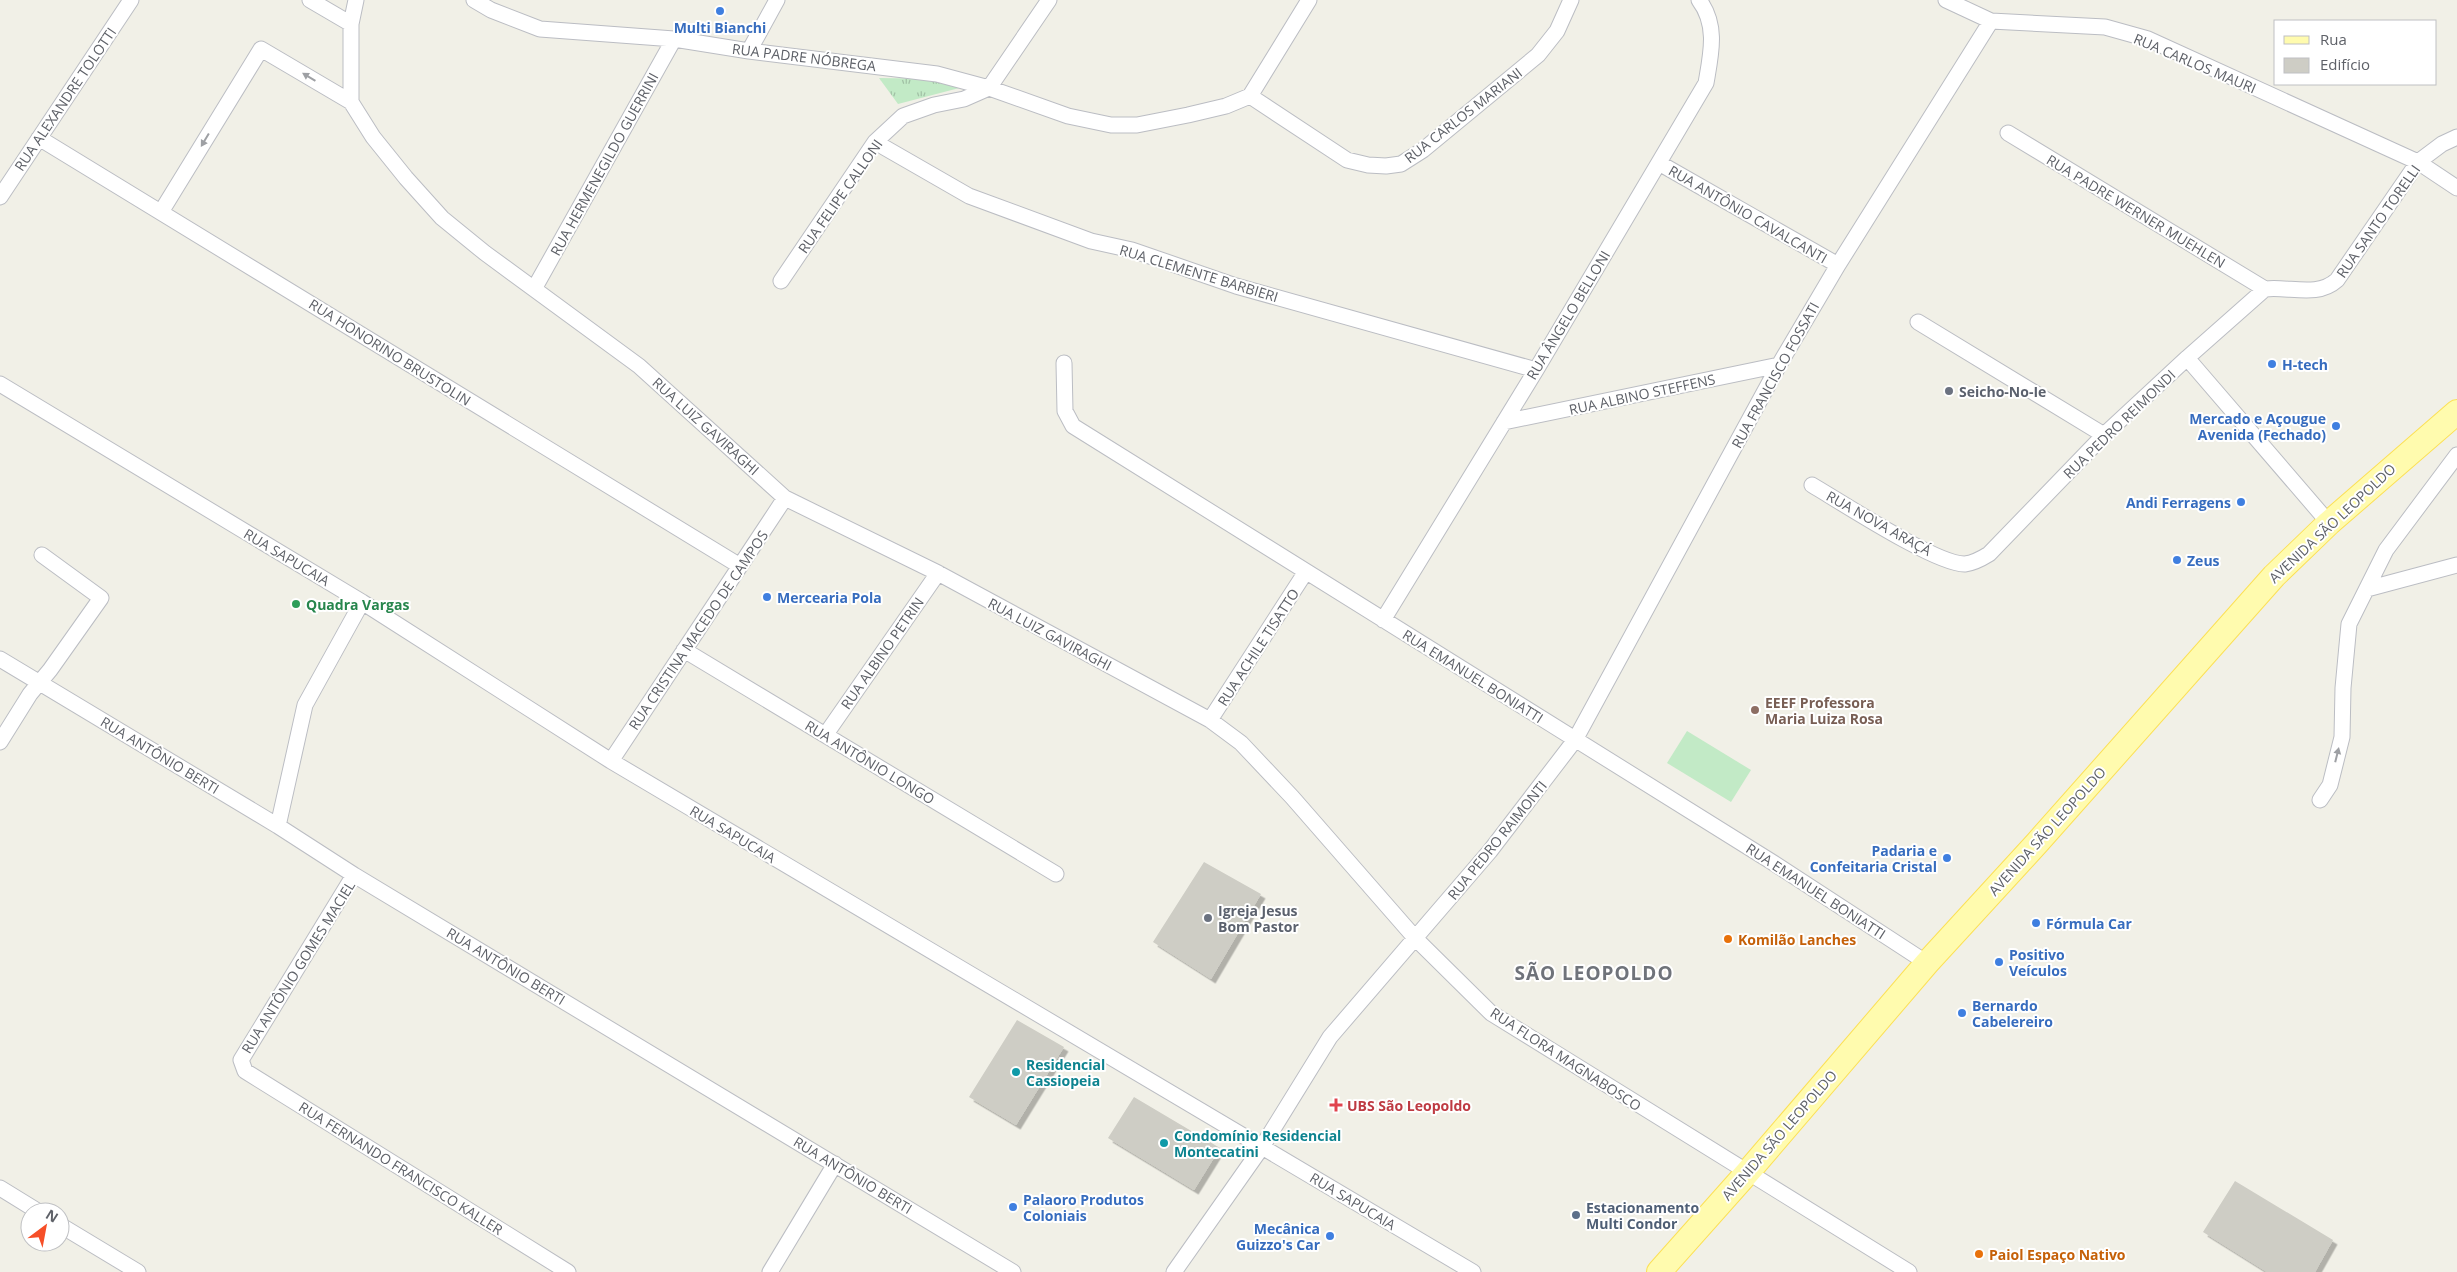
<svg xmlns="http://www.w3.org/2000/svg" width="2457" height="1272" viewBox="0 0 2457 1272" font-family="'Open Sans',sans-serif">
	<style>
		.grass { fill: url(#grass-tufts) }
		.pitch { fill: #c2eac6 }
		.building { fill: #cecdc5; filter: url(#shadow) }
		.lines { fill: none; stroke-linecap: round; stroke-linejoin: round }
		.minor-casing { stroke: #bbbdc3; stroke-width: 17 }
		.primary-casing { stroke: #fce055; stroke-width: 26 }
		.minor { stroke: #fff; stroke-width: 15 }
		.primary { stroke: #fffbae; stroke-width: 24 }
		.oneway { fill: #9ea0a4 }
		.shop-dot { fill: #3f7fe0; stroke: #fff; stroke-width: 2 }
		.worship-dot { fill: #6b7280; stroke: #fff; stroke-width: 2 }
		.leisure-dot { fill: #2e9e5b; stroke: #fff; stroke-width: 2 }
		.education-dot { fill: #8d6e63; stroke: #fff; stroke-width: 2 }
		.food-dot { fill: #e8710a; stroke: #fff; stroke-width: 2 }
		.culture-dot { fill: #0f9aa8; stroke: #fff; stroke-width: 2 }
		.health-dot { fill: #e0444e; stroke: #fff; stroke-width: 2 }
		.service-dot { fill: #5c6f8a; stroke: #fff; stroke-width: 2 }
		.labels { text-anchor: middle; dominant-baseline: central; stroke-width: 4; stroke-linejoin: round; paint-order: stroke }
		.shop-label { font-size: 14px; font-weight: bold; fill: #366cbe; stroke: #fff; text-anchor: start }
		.street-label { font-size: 14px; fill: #5e6168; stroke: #fff }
		.worship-label { font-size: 14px; font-weight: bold; fill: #5b616d; stroke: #fff; text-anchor: start }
		.leisure-label { font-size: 14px; font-weight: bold; fill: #27864d; stroke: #fff; text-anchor: start }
		.education-label { font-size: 14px; font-weight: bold; fill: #785e54; stroke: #fff; text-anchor: start }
		.food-label { font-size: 14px; font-weight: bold; fill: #c56008; stroke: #fff; text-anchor: start }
		.culture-label { font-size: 14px; font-weight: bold; fill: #0d838f; stroke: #fff; text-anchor: start }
		.health-label { font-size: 14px; font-weight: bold; fill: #be3a42; stroke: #fff; text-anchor: start }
		.service-label { font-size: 14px; font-weight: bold; fill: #4e5e75; stroke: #fff; text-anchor: start }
		.district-label { font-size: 19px; font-weight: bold; letter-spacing: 1px; fill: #6f737a; stroke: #fff }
	</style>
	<defs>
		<pattern id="grass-tufts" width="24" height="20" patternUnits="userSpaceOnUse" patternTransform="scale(1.25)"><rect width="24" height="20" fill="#c2eac6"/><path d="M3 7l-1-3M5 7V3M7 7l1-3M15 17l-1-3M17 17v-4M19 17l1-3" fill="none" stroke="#a1c1a5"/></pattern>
		<filter id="shadow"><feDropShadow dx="4.5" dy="4.5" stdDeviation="0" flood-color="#0004"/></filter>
	</defs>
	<rect width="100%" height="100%" fill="#f1f0e7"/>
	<path class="grass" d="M879 78 945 79 967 86 898 104Z"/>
	<path class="pitch" d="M1687 731 1751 770 1731 802 1667 763Z"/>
	<path class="building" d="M1204 862 1261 894 1211 979 1153 942Z
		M1017 1020 1064 1047 1016 1125 969 1097Z
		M1134 1097 1220 1148 1194 1190 1108 1138Z
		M2235 1181 2333 1240 2315 1272H2267L2203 1232Z"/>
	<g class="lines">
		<defs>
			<path id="minor" d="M310 0 351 24
				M356 0 351 24V102L373 137 406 178 442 218 485 253 639 366 785 498 938 573 1210 720 1241 743 1292 797 1416 939 1491 1013 1909 1272
				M474 0 491 10 540 29 674 39 749 51 937 74 989 88 1068 116 1111 125H1137L1188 115 1226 106 1250 96 1309 0
				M1946 0 1991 21 2105 27 2148 39 2418 162 2457 188
				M749 51 777 0
				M1250 96 1347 160 1368 165 1386 166 1401 164 1423 150 1538 55 1557 31 1571 0
				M2008 133 2265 289
				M39 138 740 566
				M875 142 969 196 1091 241 1132 250 1236 286 1536 370
				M1659 163 1838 265
				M0 197 131 0
				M161 212 261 49 351 102
				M781 281 875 142 903 116 934 105 964 99 989 88 1049 0
				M534 289 674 39
				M2265 289C2290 286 2317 298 2337 280L2418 162 2442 144 2457 137
				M1918 322 2104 435
				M2187 358 2329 523
				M1064 363 1065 411 1073 426 1772 862 1927 963
				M0 384 362 602 611 761 1473 1272
				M1504 422 1779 365
				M1812 485C1841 502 1937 565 1965 564 1974 563 1981 559 1989 554L2104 435 2187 358 2265 289
				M2367 589 2457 565
				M1383 620 1536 370 1706 83C1711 54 1718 25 1699 0
				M684 650 1056 874
				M0 659 278 826 354 875 1013 1272
				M1210 720 1305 573
				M826 734 938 573
				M0 742 30 694 50 670 101 598 42 555
				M611 761 785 498
				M2320 800 2330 785 2342 737 2343 688 2349 624 2386 550 2457 455
				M278 826 305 705 362 602
				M354 875 241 1060 245 1071 568 1272
				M0 1188 39 1212
				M60 1225 138 1272
				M770 1272 835 1164
				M1174 1272 1262 1147 1330 1037 1490 851 1575 740 1779 365 1838 265 1991 21"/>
			<path id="primary" d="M1659 1272 1747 1173 1927 963 2037 843 2274 576 2329 523 2457 412"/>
		</defs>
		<use href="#minor" class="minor-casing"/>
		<use href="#primary" class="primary-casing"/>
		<use href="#minor" class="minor"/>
		<use href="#primary" class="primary"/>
	</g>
	<defs><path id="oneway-solid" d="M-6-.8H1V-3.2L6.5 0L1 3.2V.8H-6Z" transform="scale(1.25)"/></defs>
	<g class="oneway">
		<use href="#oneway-solid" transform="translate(309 77) rotate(-149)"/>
		<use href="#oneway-solid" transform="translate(205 140) rotate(121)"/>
		<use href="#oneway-solid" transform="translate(2337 755) rotate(-76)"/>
	</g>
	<g class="shop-dot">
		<circle cx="720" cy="11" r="5"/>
		<circle cx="2272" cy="364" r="5"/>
		<circle cx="2336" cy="426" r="5"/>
		<circle cx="2241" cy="502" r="5"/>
		<circle cx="2177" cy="560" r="5"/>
		<circle cx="767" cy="597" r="5"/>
		<circle cx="1947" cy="858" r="5"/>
		<circle cx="2036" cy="923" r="5"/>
		<circle cx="1999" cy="962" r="5"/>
		<circle cx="1962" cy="1013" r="5"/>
		<circle cx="1013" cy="1207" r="5"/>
		<circle cx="1330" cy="1236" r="5"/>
	</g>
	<g class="worship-dot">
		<circle cx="1949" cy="391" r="5"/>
		<circle cx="1208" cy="918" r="5"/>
	</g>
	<circle class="leisure-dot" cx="296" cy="604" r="5"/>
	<circle class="education-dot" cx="1755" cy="710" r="5"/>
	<g class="food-dot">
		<circle cx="1728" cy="939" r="5"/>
		<circle cx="1979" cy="1254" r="5"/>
	</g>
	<g class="culture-dot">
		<circle cx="1016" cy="1072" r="5"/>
		<circle cx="1164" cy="1143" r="5"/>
	</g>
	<path class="health-dot" d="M1333.5 1097.5h5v5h5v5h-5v5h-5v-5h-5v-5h5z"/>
	<circle class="service-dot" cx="1576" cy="1215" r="5"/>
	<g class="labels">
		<g class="shop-label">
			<text x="720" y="27" text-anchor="middle">Multi Bianchi</text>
			<text x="2282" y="364">H-tech</text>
			<text x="2326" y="418" text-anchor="end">Mercado e Açougue<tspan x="2326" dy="16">Avenida (Fechado)</tspan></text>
			<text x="2231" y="502" text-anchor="end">Andi Ferragens</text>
			<text x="2187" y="560">Zeus</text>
			<text x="777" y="597">Mercearia Pola</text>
			<text x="1937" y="850" text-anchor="end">Padaria e<tspan x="1937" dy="16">Confeitaria Cristal</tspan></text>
			<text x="2046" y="923">Fórmula Car</text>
			<text x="2009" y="954">Positivo<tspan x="2009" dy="16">Veículos</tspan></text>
			<text x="1972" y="1005">Bernardo<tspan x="1972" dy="16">Cabelereiro</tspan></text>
			<text x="1023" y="1199">Palaoro Produtos<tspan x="1023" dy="16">Coloniais</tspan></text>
			<text x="1320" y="1228" text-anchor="end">Mecânica<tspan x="1320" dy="16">Guizzo's Car</tspan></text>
		</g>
		<g class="street-label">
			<text transform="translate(804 57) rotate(7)">RUA PADRE NÓBREGA</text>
			<text transform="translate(2195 63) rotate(23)">RUA CARLOS MAURI</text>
			<text transform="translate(65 99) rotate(-56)">RUA ALEXANDRE TOLOTTI</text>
			<text transform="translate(1463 115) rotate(-38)">RUA CARLOS MARIANI</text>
			<text transform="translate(604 164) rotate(-61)">RUA HERMENEGILDO GUERRINI</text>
			<text transform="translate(840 196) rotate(-55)">RUA FELIPE CALLONI</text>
			<text transform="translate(2136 211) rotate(31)">RUA PADRE WERNER MUEHLEN</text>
			<text transform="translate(1748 214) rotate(30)">RUA ANTÔNIO CAVALCANTI</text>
			<text transform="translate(2378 221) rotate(-55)">RUA SANTO TORELLI</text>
			<text transform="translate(1199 273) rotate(17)">RUA CLEMENTE BARBIERI</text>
			<text transform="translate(1568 315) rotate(-59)">RUA ÂNGELO BELLONI</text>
			<text transform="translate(390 352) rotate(32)">RUA HONORINO BRUSTOLIN</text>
			<text transform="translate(1775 375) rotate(-61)">RUA FRANCISCO FOSSATI</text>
			<text transform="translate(1642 394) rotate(-12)">RUA ALBINO STEFFENS</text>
			<text transform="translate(2119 424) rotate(-44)">RUA PEDRO REIMONDI</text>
			<text transform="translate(706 426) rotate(42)">RUA LUIZ GAVIRAGHI</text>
			<text transform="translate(1879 523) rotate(29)">RUA NOVA ARAÇÁ</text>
			<text transform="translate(2332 523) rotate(-43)">AVENIDA SÃO LEOPOLDO</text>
			<text transform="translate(287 557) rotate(31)">RUA SAPUCAIA</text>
			<text transform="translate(698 630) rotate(-56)">RUA CRISTINA MACEDO DE CAMPOS</text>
			<text transform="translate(1050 634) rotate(28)">RUA LUIZ GAVIRAGHI</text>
			<text transform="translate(1258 647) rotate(-57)">RUA ACHILE TISATTO</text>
			<text transform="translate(882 653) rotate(-55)">RUA ALBINO PETRIN</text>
			<text transform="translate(1473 676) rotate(32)">RUA EMANUEL BONIATTI</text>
			<text transform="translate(160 755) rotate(31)">RUA ANTÔNIO BERTI</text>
			<text transform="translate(870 762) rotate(31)">RUA ANTÔNIO LONGO</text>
			<text transform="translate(2047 831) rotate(-48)">AVENIDA SÃO LEOPOLDO</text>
			<text transform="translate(733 834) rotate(31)">RUA SAPUCAIA</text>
			<text transform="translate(1497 840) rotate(-51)">RUA PEDRO RAIMONTI</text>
			<text transform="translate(1816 891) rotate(33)">RUA EMANUEL BONIATTI</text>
			<text transform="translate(506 966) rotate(31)">RUA ANTÔNIO BERTI</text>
			<text transform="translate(298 967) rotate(-58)">RUA ANTÔNIO GOMES MACIEL</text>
			<text transform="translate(1566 1059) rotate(33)">RUA FLORA MAGNABOSCO</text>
			<text transform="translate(1779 1135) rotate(-49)">AVENIDA SÃO LEOPOLDO</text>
			<text transform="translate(401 1168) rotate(32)">RUA FERNANDO FRANCISCO KALLER</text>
			<text transform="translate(853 1175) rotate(31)">RUA ANTÔNIO BERTI</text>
			<text transform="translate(1353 1201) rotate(31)">RUA SAPUCAIA</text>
		</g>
		<g class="worship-label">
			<text x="1959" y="391">Seicho-No-Ie</text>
			<text x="1218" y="910">Igreja Jesus<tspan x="1218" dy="16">Bom Pastor</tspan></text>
		</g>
		<g class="leisure-label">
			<text x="306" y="604">Quadra Vargas</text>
		</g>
		<g class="education-label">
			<text x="1765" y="702">EEEF Professora<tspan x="1765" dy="16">Maria Luiza Rosa</tspan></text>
		</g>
		<g class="food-label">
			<text x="1738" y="939">Komilão Lanches</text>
			<text x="1989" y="1254">Paiol Espaço Nativo</text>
		</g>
		<g class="culture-label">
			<text x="1026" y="1064">Residencial<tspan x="1026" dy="16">Cassiopeia</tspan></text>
			<text x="1174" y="1135">Condomínio Residencial<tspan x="1174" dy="16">Montecatini</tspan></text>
		</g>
		<g class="health-label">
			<text x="1347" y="1105">UBS São Leopoldo</text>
		</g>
		<g class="service-label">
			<text x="1586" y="1207">Estacionamento<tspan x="1586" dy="16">Multi Condor</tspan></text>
		</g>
		<g class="district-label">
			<text x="1594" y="973">SÃO LEOPOLDO</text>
		</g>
	</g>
	<rect x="2274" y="20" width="162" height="65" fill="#ffffff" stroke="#bfc0c3"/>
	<rect x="2284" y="36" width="25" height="8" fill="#fffbae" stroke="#bfc0c3"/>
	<text x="2320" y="45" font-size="15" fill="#5e6168">Rua</text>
	<rect x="2284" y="58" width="25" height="15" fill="#cecdc5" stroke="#bfc0c3"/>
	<text x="2320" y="70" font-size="15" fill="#5e6168">Edifício</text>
	<g transform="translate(45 1227) rotate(32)"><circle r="24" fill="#ffffff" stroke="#bfc0c3"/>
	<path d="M0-4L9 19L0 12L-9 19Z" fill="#f64f28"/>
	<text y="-8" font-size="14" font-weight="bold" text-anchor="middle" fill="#5e6168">N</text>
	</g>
</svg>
